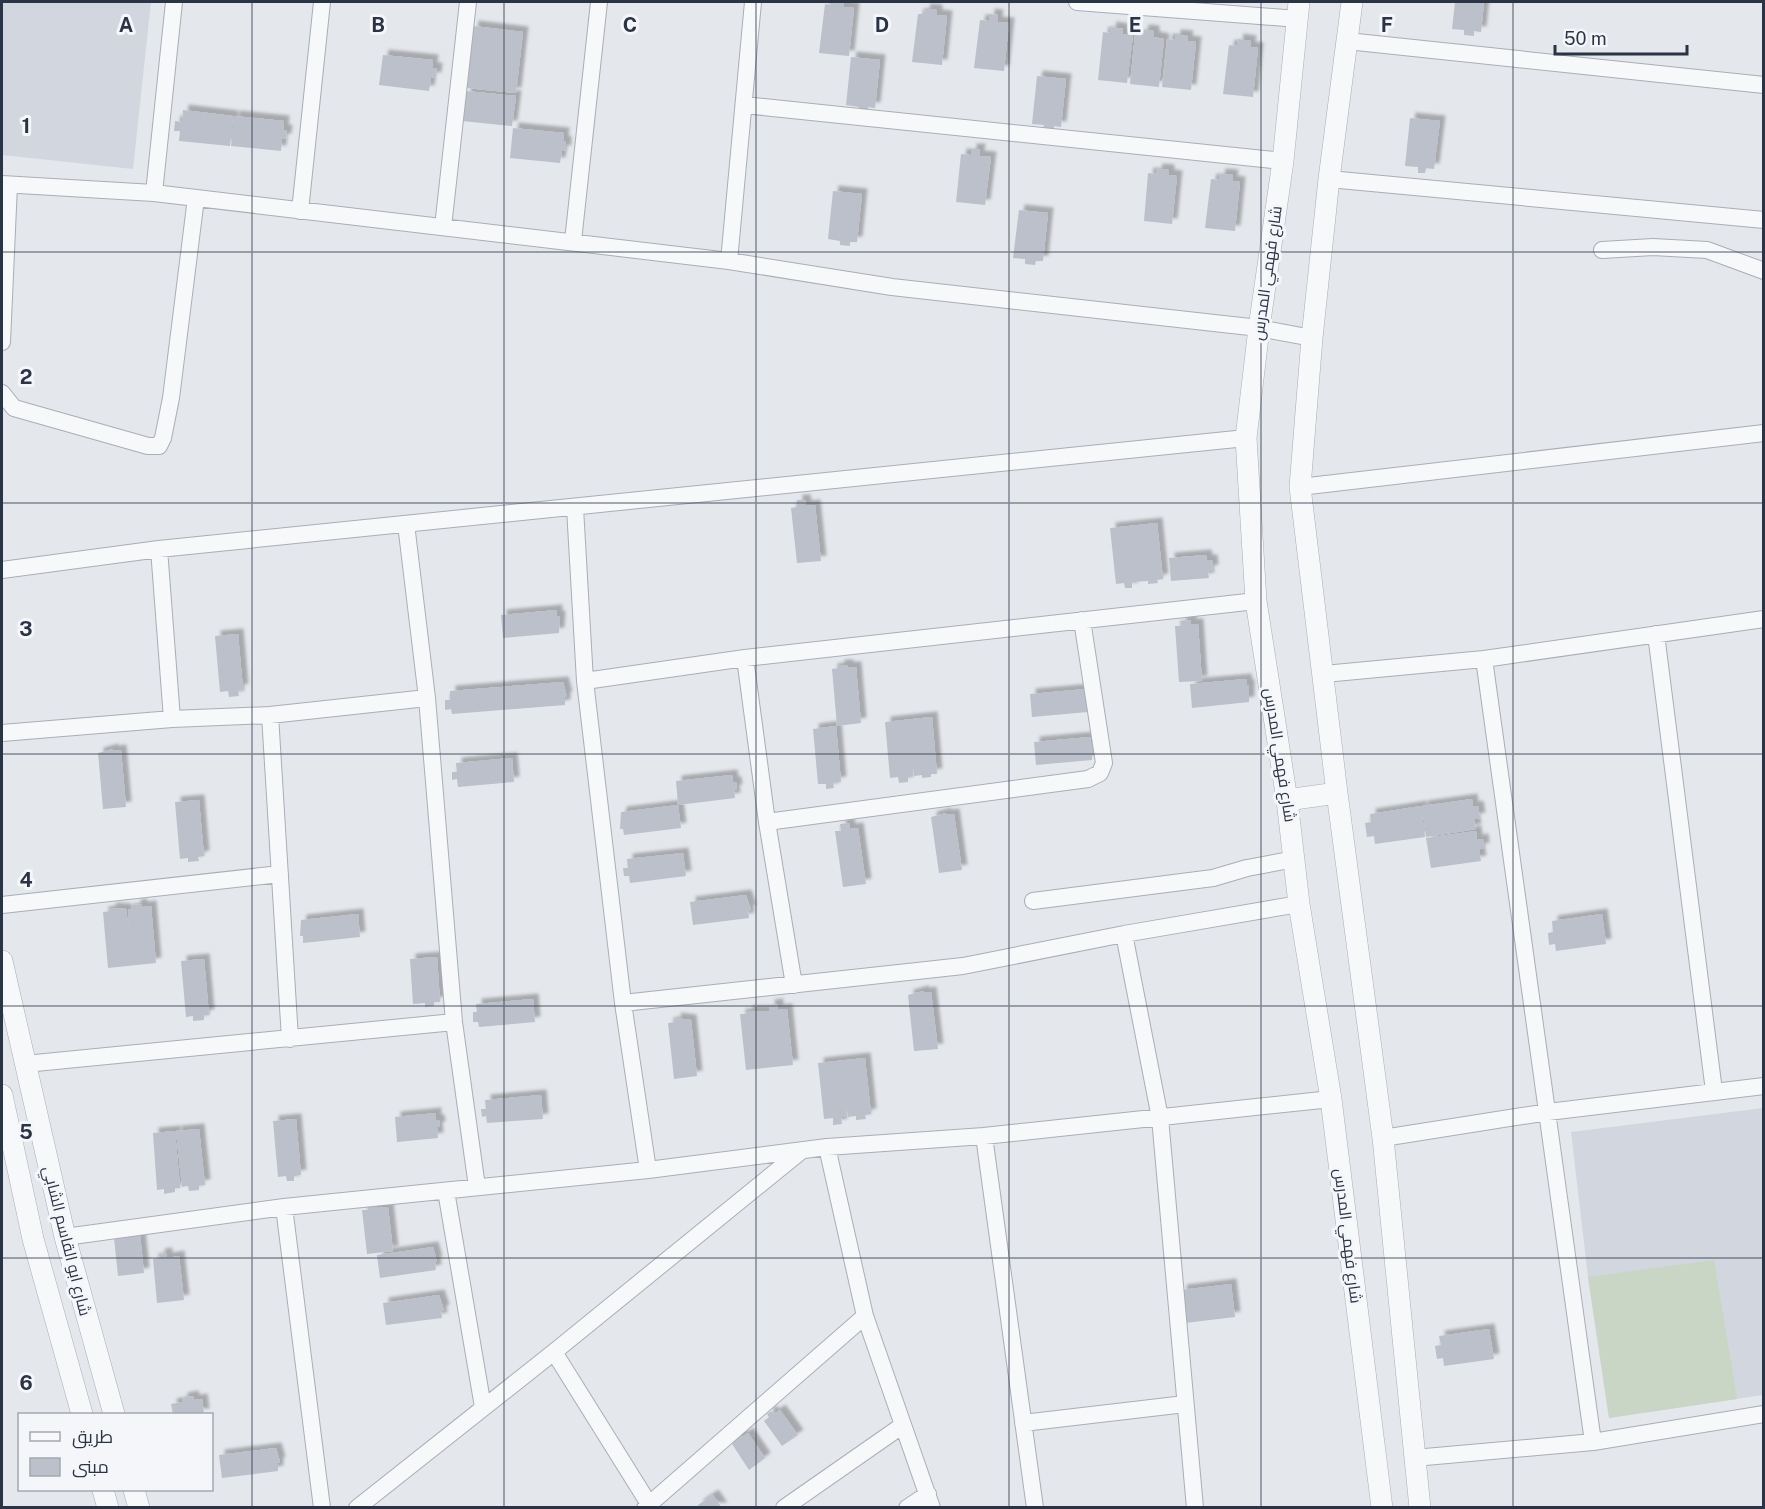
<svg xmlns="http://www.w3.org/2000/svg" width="1765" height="1509" viewBox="0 0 1765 1509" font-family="'Public Sans',Cairo,sans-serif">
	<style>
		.built { fill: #d2d6de }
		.pitch { fill: #c9d6c5 }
		.building { fill: #bbc0ca; filter: url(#shadow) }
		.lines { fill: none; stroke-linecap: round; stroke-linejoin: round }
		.minor-casing { stroke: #a9aeb7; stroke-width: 18 }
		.tertiary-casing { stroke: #a9aeb7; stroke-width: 22 }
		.minor { stroke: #f7f8fa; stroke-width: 16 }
		.tertiary { stroke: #f7f8fa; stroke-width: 21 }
		.grid { fill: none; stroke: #2b3445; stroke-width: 1.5; stroke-opacity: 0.55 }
		.labels { text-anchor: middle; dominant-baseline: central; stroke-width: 6; stroke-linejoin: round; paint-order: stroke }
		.street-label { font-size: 16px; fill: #2b3445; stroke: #f4f6f9 }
		.grid-label { font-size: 20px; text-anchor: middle; font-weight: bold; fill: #2b3445; stroke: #f4f6f9; stroke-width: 6; stroke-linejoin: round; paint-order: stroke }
	</style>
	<defs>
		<filter id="shadow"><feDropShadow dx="5.5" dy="-5.5" stdDeviation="1.5" flood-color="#0004"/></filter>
	</defs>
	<rect width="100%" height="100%" fill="#e4e7ec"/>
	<path class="built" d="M2 2H151L133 169 2 155Z
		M1763 1108V1395L1609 1418 1588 1277 1571 1132Z"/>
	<path class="pitch" d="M1714 1260 1737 1399 1609 1418 1588 1277Z"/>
	<path class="building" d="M832 2H844V7L854 8 849 56 819 53 825 4 831 5Z
		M1455 2H1484L1481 32 1474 31V36L1464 35V30L1452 29Z
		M925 9 937 10V15L947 16 942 65 912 62 918 14H924Z
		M989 14 998 15 997 22 1009 23 1004 71 974 68 980 20 989 21Z
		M473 26 523 32 516 93 466 88Z
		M1111 27 1123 29 1122 34 1133 35 1127 83 1098 80 1103 32 1110 33Z
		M1143 30 1154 31V37L1164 39 1159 87 1130 84 1135 35 1142 36Z
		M1175 35 1188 36 1187 41 1196 42 1191 90 1162 87 1167 39 1175 40Z
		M1238 39 1251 41 1250 47 1258 48 1253 97 1223 94 1229 45 1237 46Z
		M383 55 433 60 432 68H437L436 78 431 77 429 91 379 85Z
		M851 57 880 60 875 108 868 107V112L858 111 859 107 846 105Z
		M1037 76 1066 79 1061 127 1054 126V130L1043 129 1044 125 1032 124Z
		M466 91 516 96 512 126 462 121Z
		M183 110 233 116 230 146 179 141 180 131H174L175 121 182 122Z
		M234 116 284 121 283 130H287L286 139H282L281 151 231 146Z
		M1410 118 1440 121 1434 169 1426 168 1425 173H1418V167L1405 166Z
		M513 128 564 133 563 141 566 142V151L562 150 560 163 510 158Z
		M971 149H980L979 156 991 157 985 205 956 202 961 154 971 155Z
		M1157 169 1169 170V175L1177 176 1172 224 1144 221 1148 173 1156 174Z
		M1220 174 1233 175 1232 181 1240 182 1235 231 1205 228 1211 179 1219 180Z
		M833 191 862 194 857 242H850V246L840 245V241L828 239Z
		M1019 210 1048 213 1043 261H1036L1035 265 1025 264V259L1013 258Z
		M797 500H805L806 506 815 505 821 561 797 563 791 508 797 507Z
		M1157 523 1163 579 1157 580 1158 583 1148 584V581L1132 582V588H1125L1124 583 1116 584 1110 528Z
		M1206 555 1207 560H1212L1213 570 1208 571 1209 578 1171 581 1169 558Z
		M557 610V616H560L559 633 503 638 501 615Z
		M1191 620V624H1198L1202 681 1179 682 1175 626H1181V621Z
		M238 634 243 689 238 690 239 696 229 697 228 691 220 692 215 636Z
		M839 665H848V667H856L861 723 837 726 832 669 839 668Z
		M1246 679 1247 685H1249V702L1192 708 1190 684Z
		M563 682 567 697H565V705L452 714 451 709 445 710V700H450V691Z
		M1086 689 1088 712 1032 717 1030 694Z
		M932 717 937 774H931V777L922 778V775L914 776 909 732 913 776H908V782L899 783 898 777 890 778 885 722Z
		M836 726 841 782 833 783 834 788 826 789V784H818L813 729Z
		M1090 737 1091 743 1096 742V753H1092V760L1036 765 1034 742Z
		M113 749V751L121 750 126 807 103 809 98 753Z
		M512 758 514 782 458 787 457 779 452 780V772H457L456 763Z
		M732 775 733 782H736L737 790H734L735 798 678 805 676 781Z
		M1472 799 1473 807 1478 806 1480 818 1474 819 1476 829 1426 837 1422 806Z
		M199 800 204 856 198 857 199 861 188 862V858L180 859 175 802Z
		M678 805 681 828 624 835 623 829H620L621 812Z
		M1421 806 1425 837 1375 844 1374 836 1367 837 1365 823 1371 822 1370 814Z
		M946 813V815L954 814 962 870 939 873 931 817Z
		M849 823 850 829 858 828 866 884 843 887 835 831H841L840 824Z
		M1476 831 1477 840 1483 839 1484 848 1479 849 1481 861 1431 868 1426 838Z
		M683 853 686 876 630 883 629 876H624L623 868H628L627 859Z
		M746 895 751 910 748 911 749 918 693 925 690 902Z
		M142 904V907L151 906 156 963 108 968 103 912 111 911 110 908 126 909 129 931 128 909H135V905Z
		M358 914 360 937 303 943V936H300L301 920Z
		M1602 914 1606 944 1556 951 1555 944 1549 945 1548 933 1553 932 1552 921Z
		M437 957 440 1002H434V1006L425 1007V1003L413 1004 410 959Z
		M204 959 209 1015H204V1020L193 1021V1016L186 1017 181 961Z
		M923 991 924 993 931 992 938 1049 914 1051 908 995Z
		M533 999 535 1022 479 1027 478 1022H473V1012H477L476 1004Z
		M778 1004V1010L787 1009 793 1065 746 1070 740 1014H747V1011H770L769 1005Z
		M675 1018 691 1020 697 1076 674 1079 668 1023 676 1022Z
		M865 1058 871 1114 865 1115 866 1119 856 1120V1116L848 1117 845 1100 847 1117H841L842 1124 833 1125V1118L824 1119 818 1063Z
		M541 1095 543 1119 487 1123 486 1116 482 1117 481 1109H486L485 1100Z
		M436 1113V1120H439L440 1127H437L438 1138 397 1142 395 1117Z
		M296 1119 301 1175 294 1176V1181H287L286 1176 278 1177 273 1121Z
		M199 1129 205 1185H199V1190L189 1191 188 1186 182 1187 176 1131Z
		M175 1131 180 1188H175V1192L164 1194V1189L157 1190 153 1133Z
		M377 1205V1208L388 1207 393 1251 367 1254 362 1210H369V1206Z
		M140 1235 144 1273 118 1276 114 1238Z
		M433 1247 437 1262H435L436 1270 380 1278 377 1255Z
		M167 1253V1258L179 1256 184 1300 157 1303 153 1259 160 1258 159 1254Z
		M1231 1284 1235 1317 1185 1323 1181 1290Z
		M439 1295 444 1310 441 1311 442 1318 386 1325 383 1303Z
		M1489 1329 1494 1359 1444 1366 1443 1358 1437 1359 1435 1346 1441 1345 1439 1336Z
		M193 1396 194 1400 202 1399 204 1414H173L171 1404 182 1402V1398Z
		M780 1410 798 1435 782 1446 764 1421 769 1417 767 1414 771 1411 774 1414Z
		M748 1433 765 1458 749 1470 732 1444 735 1441 733 1438 740 1434 742 1437Z
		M276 1448 280 1462 278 1463V1471L222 1478 219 1455Z
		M713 1495 722 1508H699L698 1505Z"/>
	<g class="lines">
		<defs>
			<path id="minor" d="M1077 2 1298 19
				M1347 41 1764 85
				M744 105 1283 161
				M1329 179 1764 220
				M2 184 154 193 729 261 892 287 1259 328 1312 338
				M154 193 174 2
				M300 211 322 2
				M443 227 468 2
				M573 241 599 2
				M1602 250 1653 247 1707 250 1764 271
				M729 261 753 2
				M2 342 9 185
				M2 393 14 408 148 446H159L163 438 171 398 196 198
				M1300 487 1764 433
				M575 508 585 681 623 1003 648 1170
				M406 524 427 698 454 1022 477 1187
				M159 549 172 719
				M2 570 159 549 1246 438
				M1656 634 1714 1091
				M745 658 767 822 794 985
				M1484 659 1593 1442
				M1324 674 1484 659 1764 619
				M585 681 745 658 1256 601
				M270 715 290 1039
				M2 733 172 719 270 715 427 698
				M767 822 1088 779 1100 773 1104 763 1082 620
				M1033 901 1213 878 1247 868 1295 859
				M2 905 280 874
				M1124 934 1160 1118 1195 1508
				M623 1003 963 966 1124 934 1299 904
				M25 1064 454 1022
				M984 1136 1035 1508
				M1383 1138 1548 1112 1764 1086
				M827 1147 865 1316 932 1508
				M446 1191 483 1407
				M284 1207 322 1508
				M65 1237 284 1207 648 1170 827 1147 984 1136 1331 1099
				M554 1352 649 1504
				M1023 1423 1185 1404
				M1414 1458 1593 1442 1764 1414
				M357 1508 554 1352 800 1152
				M645 1508 865 1316
				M784 1508 903 1425
				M907 1508 928 1494"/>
			<path id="tertiary" d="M1299 2 1283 161 1259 328 1246 438 1256 601 1287 800 1299 904 1331 1099 1382 1508
				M1352 2 1329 179 1312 338 1300 487 1337 793 1383 1138 1420 1508
				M1287 800 1337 793
				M2 961 65 1237 114 1414
				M2 1095 33 1239 82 1414
				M103 1490 108 1508
				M134 1490 139 1508"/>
		</defs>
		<use href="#minor" class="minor-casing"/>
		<use href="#tertiary" class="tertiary-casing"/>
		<use href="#minor" class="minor"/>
		<use href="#tertiary" class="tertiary"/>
	</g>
	<path class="grid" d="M252 2V1508M504 2V1508M756 2V1508M1009 2V1508M1261 2V1508M1513 2V1508M2 252H1764M2 503H1764M2 754H1764M2 1006H1764M2 1258H1764"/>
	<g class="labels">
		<g class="street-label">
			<text transform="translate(1267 273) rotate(-82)">شارع فهمي المدرس</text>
			<text transform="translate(1280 755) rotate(81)">شارع فهمي المدرس</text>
			<text transform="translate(1348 1236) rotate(83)">شارع فهمي المدرس</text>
			<text transform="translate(67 1241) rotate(76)">شارع ابو القاسم الشابي</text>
		</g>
	</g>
	<g class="grid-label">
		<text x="126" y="32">A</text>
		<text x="378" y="32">B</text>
		<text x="630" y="32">C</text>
		<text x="882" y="32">D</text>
		<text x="1135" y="32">E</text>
		<text x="1387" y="32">F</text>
		<text x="26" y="133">1</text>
		<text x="26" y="384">2</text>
		<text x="26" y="636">3</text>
		<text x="26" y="887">4</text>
		<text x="26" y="1139">5</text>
		<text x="26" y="1390">6</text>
	</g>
	<rect width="1765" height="1509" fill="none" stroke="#2b3445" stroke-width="6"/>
	<rect x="18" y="1413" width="195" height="78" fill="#f4f6f9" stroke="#a4a8b1" stroke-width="1.5"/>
	<rect x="30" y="1432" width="30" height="9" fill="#f7f8fa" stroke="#a4a8b1" stroke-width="1.5"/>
	<text x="72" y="1443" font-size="18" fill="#2b3445">طريق</text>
	<rect x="30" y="1458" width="30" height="18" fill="#bbc0ca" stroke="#a4a8b1" stroke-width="1.5"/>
	<text x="72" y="1473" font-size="18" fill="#2b3445">مبنى</text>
	<path d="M1555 45v9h132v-9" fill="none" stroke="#2b3445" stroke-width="3"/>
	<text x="1564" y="45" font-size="18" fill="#2b3445" stroke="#f4f6f9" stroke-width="4.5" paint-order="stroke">50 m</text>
</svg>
